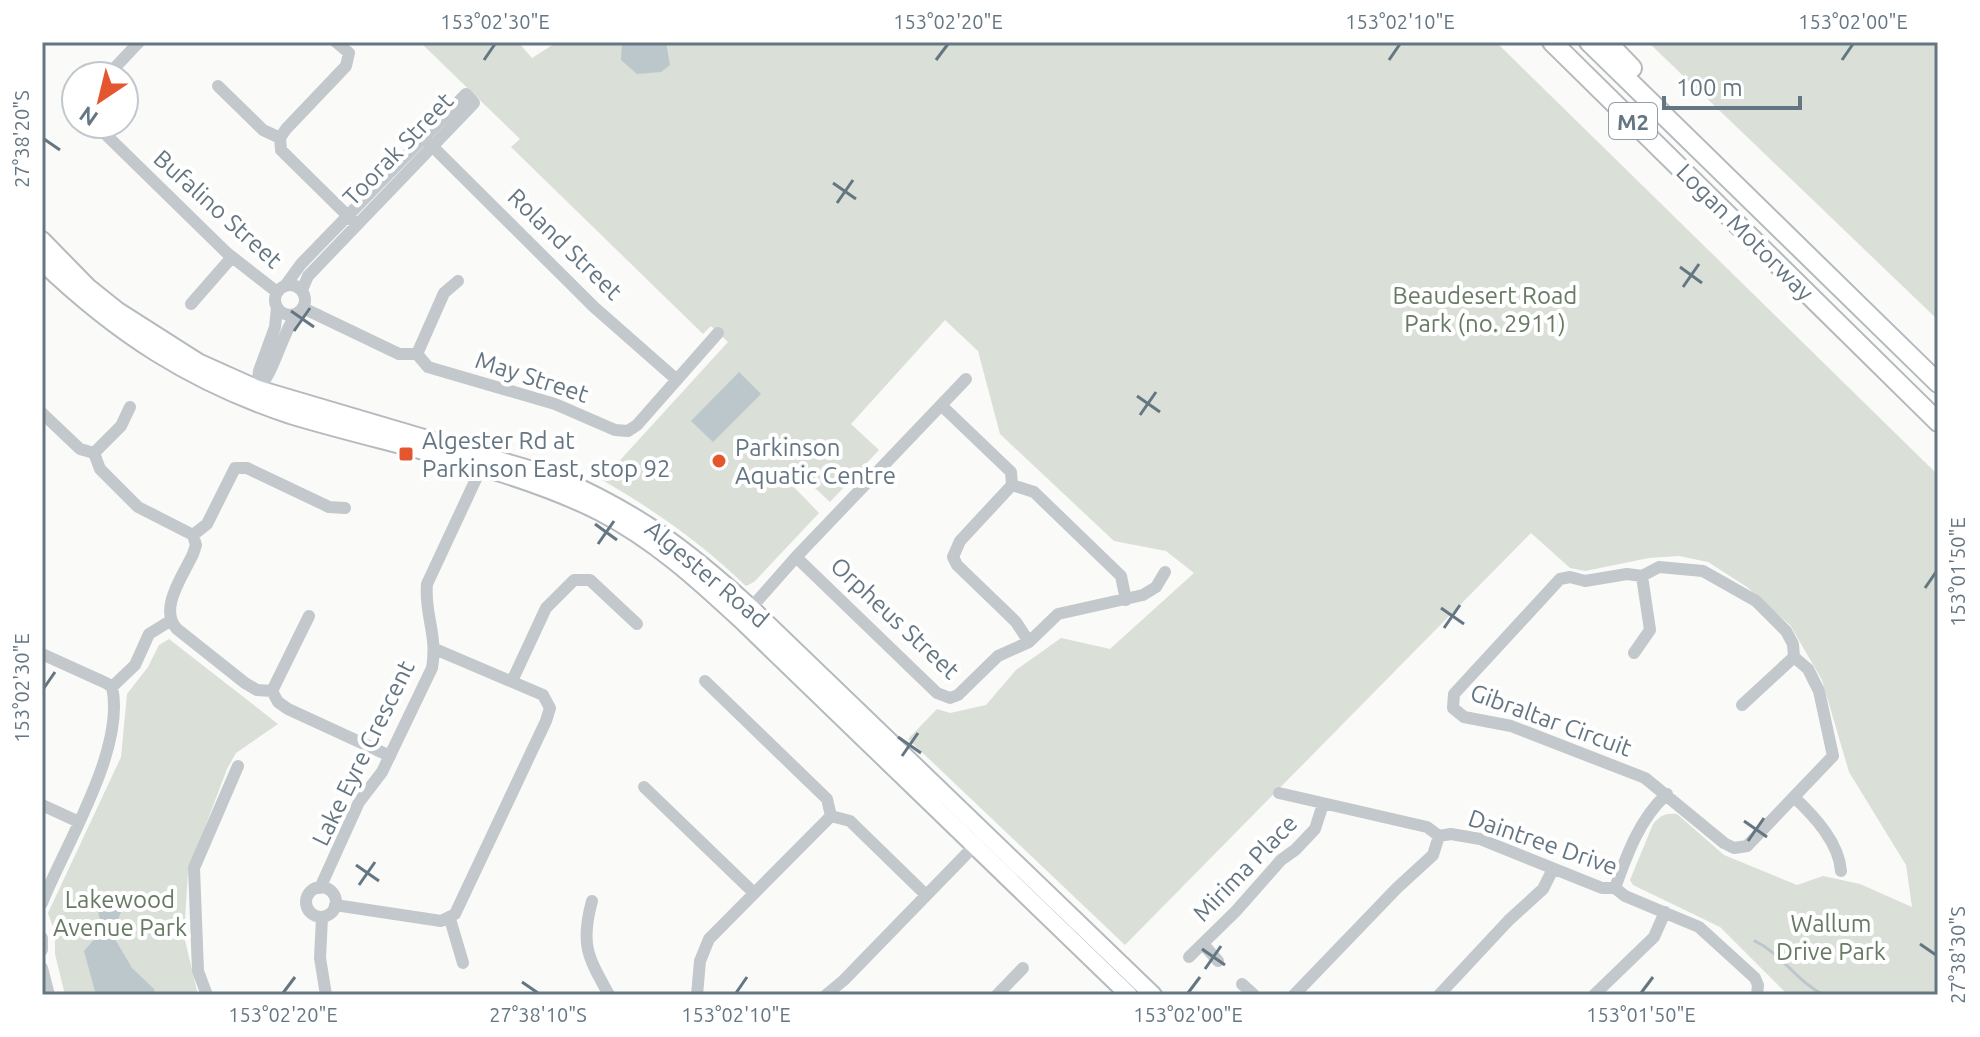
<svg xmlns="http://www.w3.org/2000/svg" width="1980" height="1037" viewBox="0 0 1980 1037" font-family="Ubuntu,sans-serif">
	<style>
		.green { fill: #dadfd7 }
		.water { fill: #bbc7cb }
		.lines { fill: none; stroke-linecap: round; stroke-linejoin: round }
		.stream { stroke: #bbc7cb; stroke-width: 3 }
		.major-casing { stroke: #b5babe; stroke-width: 20 }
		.highway-casing { stroke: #b4b9bd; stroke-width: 22 }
		.minor { stroke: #c3c8cc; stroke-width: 12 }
		.major { stroke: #fff; stroke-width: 16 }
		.highway { stroke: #fff; stroke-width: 18 }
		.ticks { fill: none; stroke: #657683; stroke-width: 3 }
		.poi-dot { fill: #e4572e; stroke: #fff; stroke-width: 3 }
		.labels { text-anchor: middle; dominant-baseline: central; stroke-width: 8; stroke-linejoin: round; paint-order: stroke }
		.shield { fill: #fff; stroke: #939fa8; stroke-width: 2 }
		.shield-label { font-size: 22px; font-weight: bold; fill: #657683 }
		.street-label { font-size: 24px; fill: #657683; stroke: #fff }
		.park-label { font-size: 24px; fill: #687a64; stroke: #fff }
		.poi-label { font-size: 24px; fill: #657683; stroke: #fff; text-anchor: start }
		.neatline { fill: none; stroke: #657683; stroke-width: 3 }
		.ticks-label { font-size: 20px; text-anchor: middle; fill: #657683 }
	</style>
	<rect width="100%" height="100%" fill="#fafaf8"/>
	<path class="green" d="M420 42H518L532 58 557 42H1496L1938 475V995H1788L1720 927 1633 885 1630 880 1653 824C1661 815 1665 813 1677 814L1724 855 1797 885 1823 876 1860 884 1912 907 1906 865 1849 772 1822 680 1790 625 1747 587 1708 562 1679 556 1649 558 1585 571 1570 568 1531 533 1125 945 908 739 937 709 950 713 986 705 1016 670 1061 638 1110 649 1194 573 1166 551 1114 541 1000 434 978 351 945 320 851 424 879 450 830 502 801 475 791 484 819 513 754 582 746 586C701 543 656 511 602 480L728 342 711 326 703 334 511 147 520 139Z
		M1648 42H1938V320Z
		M169 639 278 724 236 753 227 769 188 872 184 936 198 995H65L55 954V933L48 913 121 757 127 694 148 667 159 645Z"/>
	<path class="water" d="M622 42H666L670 65 661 72 637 74 621 60Z
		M739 372 761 394 713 442 691 421Z
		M107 892 117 899 121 912 117 922 109 929 132 968 154 989 155 995H96L84 951 104 928C96 913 96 905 107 892Z"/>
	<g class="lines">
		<path class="stream" d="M1755 941C1782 954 1797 982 1824 995"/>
		<defs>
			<path id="major" d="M42 240 88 287 118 311 198 362 258 389 556 477C637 512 687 549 751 608L1153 995
				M42 262C117 334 191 382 290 415 389 445 508 466 600 512 654 540 697 579 741 620L1129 995"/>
			<path id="highway" d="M1552 42 1938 422
				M1589 42 1938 383
				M1607 42 1632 68"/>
		</defs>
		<use href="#major" class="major-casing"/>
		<use href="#highway" class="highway-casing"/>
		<path class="minor" d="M336 42 349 53 346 66 286 129 280 138 281 150 354 222
			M107 76 139 42
			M218 86 263 130 280 138
			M95 124 227 253 277 292
			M428 142 594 307 677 380
			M275 300a15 15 0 1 1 30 0a15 15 0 1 1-30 0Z
			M285 286 301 264 466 94 474 103 308 276 302 290
			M191 304 232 257
			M303 308 399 354H417L428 367 555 404 615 430 628 431 637 425 718 333
			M417 354 444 293 458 281
			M258 389C277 367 280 337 297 313
			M256 396 259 371 275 327 277 308
			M941 405 1011 472 1012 485
			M42 413 80 449 94 453 100 469 138 507 193 535 196 545 193 554C183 576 158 609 177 629L245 683 257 690 272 691 278 702 288 709 390 756
			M94 453 121 426 130 407
			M1012 485 960 541 953 557 957 565 1016 622 1029 642
			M1012 485 1034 492 1121 576 1126 600
			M193 535 207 524 235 468H247L329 507 345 508
			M796 557 937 693 950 698 958 695 998 656 1029 642 1058 614 1143 595 1156 587 1165 572
			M1659 567 1703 571 1756 601 1786 631 1793 644 1794 657 1808 669 1819 691 1833 756 1747 846 1734 848 1724 843 1645 778 1511 726 1464 717 1453 708 1454 694 1560 579 1570 577 1585 581 1627 574 1642 576Z
			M751 608 796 557 966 379
			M1634 653 1650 630 1642 576
			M42 654 106 683 112 687C126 749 65 845 42 903
			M512 681 546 608 574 580H590L637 624
			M705 681 827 799 831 816
			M112 687 135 665 149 634 170 621
			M272 691 309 616
			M1742 705 1794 657
			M644 787 754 893
			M1279 793 1427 827 1439 836 1451 834 1480 839 1602 888H1615L1625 896 1699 927 1755 978 1758 985 1757 995
			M1795 798C1815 817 1839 843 1841 871
			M42 805 79 822
			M306 902a15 15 0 1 1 30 0a15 15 0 1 1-30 0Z
			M320 888 359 802 382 772 432 668C438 635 424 614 427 584L476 479 482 460
			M1615 888C1627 854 1640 818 1667 794
			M592 901C580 945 588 957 609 995
			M335 905 441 921 455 914 546 721 550 708 543 695 435 649
			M322 917 320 958 326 995
			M450 919 463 963
			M42 938V950
			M1203 944 1218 961
			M1189 957 1236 911 1281 860 1295 850 1315 829 1323 804
			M42 968 49 995
			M1242 984 1254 995
			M207 995 198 971 194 868 238 766
			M697 995 700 961 709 939 831 816 850 821 926 895
			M826 995 844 980 980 840
			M997 995 1023 968
			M1294 995 1397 888 1433 855 1439 836
			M1439 995 1509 920 1543 889 1553 869
			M1594 995 1654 937 1665 912"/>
		<use href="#major" class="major"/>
		<use href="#highway" class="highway"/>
	</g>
	<path class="ticks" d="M484 60 495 44M936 60 948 44M1389 60 1400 44M1842 60 1853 44M44 139 60 150M833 183 856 199M837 203 853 180M1680 267 1702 283M1683 287 1699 264M291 311 314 327M294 331 310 308M1137 396 1160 412M1140 415 1156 392M595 524 617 540M598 544 614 521M1925 588 1936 572M1441 608 1464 624M1444 628 1460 605M44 688 55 672M898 737 921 753M902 756 918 733M1744 821 1767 837M1748 841 1764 818M356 865 379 881M359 885 375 862M1920 944 1936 955M1202 949 1225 965M1205 969 1221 946M522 982 538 993M283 993 295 977M736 993 747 977M1188 993 1200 977M1641 993 1653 977"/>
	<g class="poi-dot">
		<rect x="398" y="446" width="16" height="16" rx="4"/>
		<circle cx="719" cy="461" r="8"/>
	</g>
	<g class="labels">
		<rect class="shield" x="1609" y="103" width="48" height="36" rx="6"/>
		<g class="shield-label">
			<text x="1633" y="121">M2</text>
		</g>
		<g class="street-label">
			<text transform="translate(398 149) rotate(-46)">Toorak Street</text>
			<text transform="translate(218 209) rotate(42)">Bufalino Street</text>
			<text transform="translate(1745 232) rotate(45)">Logan Motorway</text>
			<text transform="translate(565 244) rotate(44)">Roland Street</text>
			<text transform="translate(532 377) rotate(18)">May Street</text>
			<text transform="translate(707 574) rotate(40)">Algester Road</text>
			<text transform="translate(895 618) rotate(43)">Orpheus Street</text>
			<text transform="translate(1551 720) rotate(20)">Gibraltar Circuit</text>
			<text transform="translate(363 753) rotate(-64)">Lake Eyre Crescent</text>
			<text transform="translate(1543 842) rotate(19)">Daintree Drive</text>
			<text transform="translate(1245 868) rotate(-46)">Mirima Place</text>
		</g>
		<g class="park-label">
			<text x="1485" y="295">Beaudesert Road<tspan x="1485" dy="28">Park (no. 2911)</tspan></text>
			<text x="120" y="899">Lakewood<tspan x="120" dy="28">Avenue Park</tspan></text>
			<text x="1831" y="923">Wallum<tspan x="1831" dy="28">Drive Park</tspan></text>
		</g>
		<g class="poi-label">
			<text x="422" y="440">Algester Rd at<tspan x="422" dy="28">Parkinson East, stop 92</tspan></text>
			<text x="735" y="447">Parkinson<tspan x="735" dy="28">Aquatic Centre</tspan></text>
		</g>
	</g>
	<rect width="1980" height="1037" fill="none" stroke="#ffffff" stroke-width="88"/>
	<g transform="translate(100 100) rotate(215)"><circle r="38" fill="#ffffff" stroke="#c1c8cd" stroke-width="2"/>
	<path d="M0-6L14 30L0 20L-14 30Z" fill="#e4572e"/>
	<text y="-12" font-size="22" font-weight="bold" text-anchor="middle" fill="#657683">N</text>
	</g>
	<path d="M1664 96v12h136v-12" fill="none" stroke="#657683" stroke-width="4"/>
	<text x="1676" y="96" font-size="24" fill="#657683" stroke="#ffffff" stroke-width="6" paint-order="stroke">100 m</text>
	<rect x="44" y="44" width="1892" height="949" class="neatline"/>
	<g class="ticks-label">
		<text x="495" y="29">153°02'30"E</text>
		<text x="948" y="29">153°02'20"E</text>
		<text x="1400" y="29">153°02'10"E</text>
		<text x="1853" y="29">153°02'00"E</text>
		<text transform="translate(22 139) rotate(-90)" y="7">27°38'20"S</text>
		<text transform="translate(1958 572) rotate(-90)" y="7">153°01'50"E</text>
		<text transform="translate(22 688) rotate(-90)" y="7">153°02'30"E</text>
		<text transform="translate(1958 955) rotate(-90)" y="7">27°38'30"S</text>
		<text x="283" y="1022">153°02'20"E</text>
		<text x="538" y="1022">27°38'10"S</text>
		<text x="736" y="1022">153°02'10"E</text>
		<text x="1188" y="1022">153°02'00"E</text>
		<text x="1641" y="1022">153°01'50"E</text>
	</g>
</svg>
